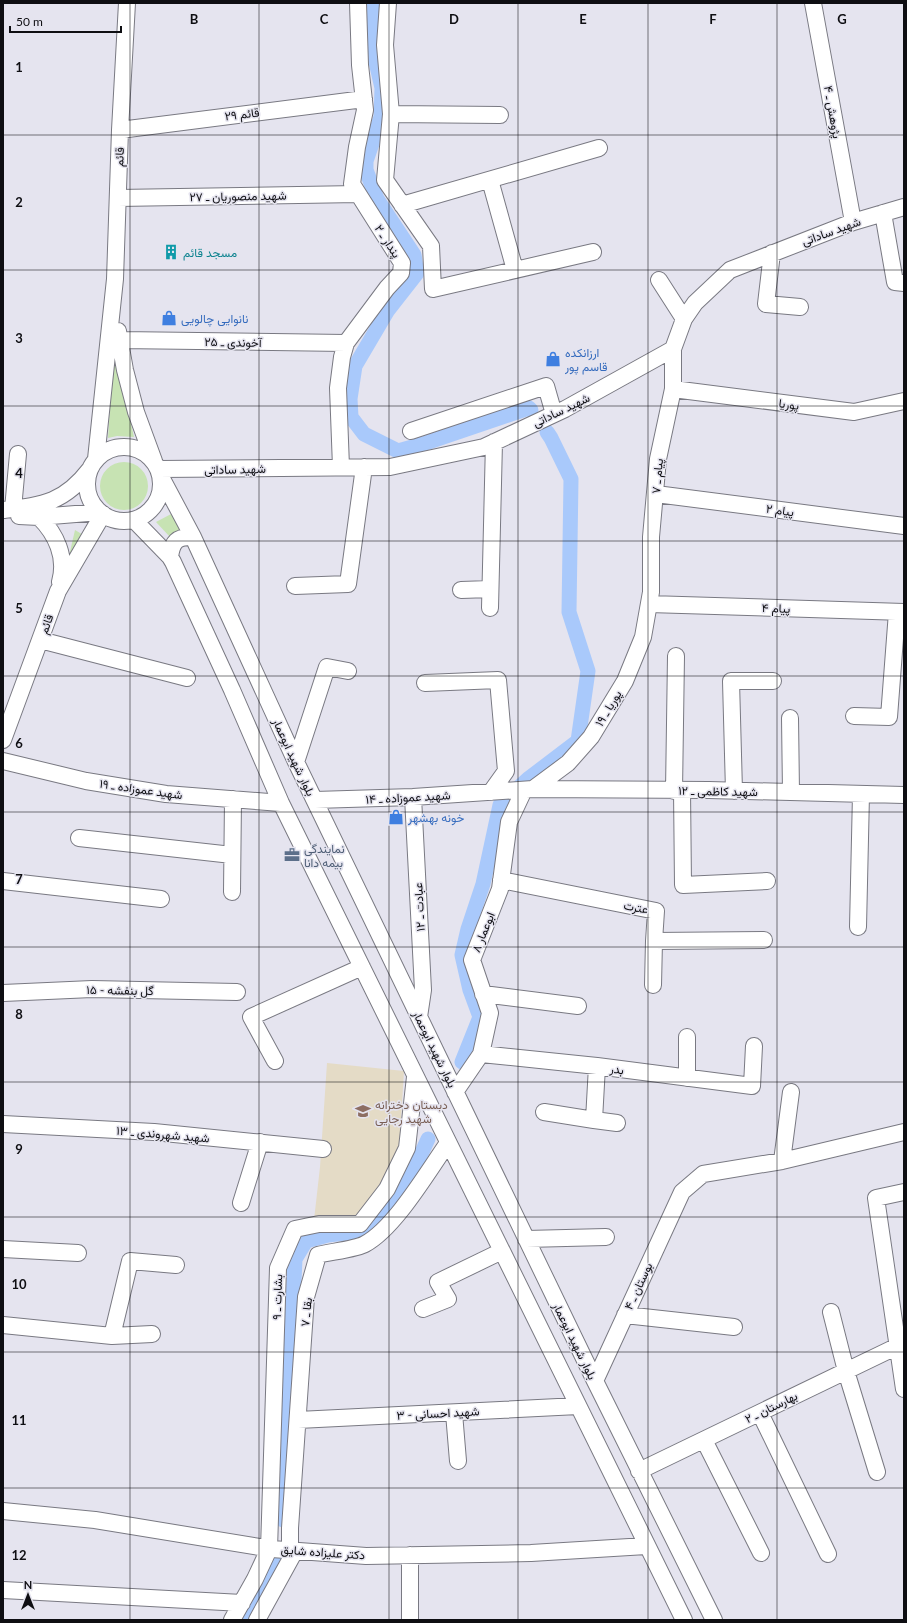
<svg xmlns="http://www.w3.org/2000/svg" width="907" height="1623" viewBox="0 0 907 1623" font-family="Lato,Vazirmatn,sans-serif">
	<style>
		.education { fill: #e4dbc6 }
		.green { fill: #c7e3b3 }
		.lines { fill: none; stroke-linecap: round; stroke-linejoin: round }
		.canal { stroke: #a9c9fb; stroke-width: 15 }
		.minor-casing { stroke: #797982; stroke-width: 18 }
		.minor { stroke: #fff; stroke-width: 16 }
		.grid { fill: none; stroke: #0e0e12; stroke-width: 1; stroke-opacity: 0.55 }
		.labels { text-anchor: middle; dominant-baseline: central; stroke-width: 3; stroke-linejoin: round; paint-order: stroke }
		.street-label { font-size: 12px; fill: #0e0e12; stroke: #e5e4ef }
		.culture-label { font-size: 12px; fill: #0d838f; stroke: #e5e4ef; text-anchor: start }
		.shop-label { font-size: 12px; fill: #366cbe; stroke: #e5e4ef; text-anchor: start }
		.service-label { font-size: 12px; fill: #4e5e75; stroke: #e5e4ef; text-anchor: start }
		.education-label { font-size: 12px; fill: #785e54; stroke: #e5e4ef; text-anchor: start }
		.grid-label { font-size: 13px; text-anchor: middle; font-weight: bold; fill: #0e0e12; stroke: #e5e4ef; stroke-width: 3; stroke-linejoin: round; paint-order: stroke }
	</style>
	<rect width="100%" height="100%" fill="#e5e4ef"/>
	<path class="education" d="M327 1063 404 1071 399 1152 359 1218 314 1220 320 1167Z"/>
	<path class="green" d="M114 348 134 437 117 436 108 438Z
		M100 486a24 24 0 1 1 48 0a24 24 0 1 1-48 0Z
		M173 513 182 527 170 537 156 522Z
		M75 530 85 536 63 582Z"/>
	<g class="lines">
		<path class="canal" d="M373 3 376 62 382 88 381 117 366 161V170L377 199 414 255 417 273 388 310 355 366 350 399 351 417 364 434 398 451 423 444 529 408 531 410
			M462 1062 480 1017 470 990 462 955 468 929 483 884 500 805 528 779 578 741 588 671 569 612 571 479 551 438 547 432
			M283 1520 295 1259 306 1241 328 1235 345 1233 364 1234 378 1226 417 1163 428 1139
			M248 1620 277 1561"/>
		<defs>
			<path id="minor" d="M388 3 385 45 391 114 385 180 431 246 433 289 593 252
				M813 3 853 222
				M391 114 500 115
				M120 130 364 99
				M490 180 515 270
				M118 198 358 194
				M402 205 599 148
				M883 213 895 282 904 283
				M772 253 766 304 800 307
				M659 280 684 319
				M118 331 125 370 136 412 154 461
				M120 340 346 343
				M673 389 854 412 904 401
				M411 431 546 386 554 414
				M87 484a37 37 0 1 1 74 0a37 37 0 1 1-74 0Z
				M96 459 115 279 120 130 127 3
				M341 467 338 388 342 357 346 343 387 288 401 273 402 263 352 184 357 147 365 110 360 65 358 3
				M158 469 390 467 484 447 565 409 673 349 684 319 695 303 730 270 853 222 904 207
				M160 475 193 537 296 762 595 1381 714 1620
				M656 494 904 526
				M13 509 18 454
				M3 510C43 505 64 503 90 469
				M19 516 39 517 100 512
				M39 517C56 534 67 557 60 582
				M134 520 170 557 173 562 232 690 281 803 684 1620
				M170 557C172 542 177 536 193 537
				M295 586 348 584 364 467
				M461 590 490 589
				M649 604 904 612
				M490 608 494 442
				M40 640 187 678
				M425 683 498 680 506 771 491 792
				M854 716 889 717 897 612
				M790 718 791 792
				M3 740 58 591 103 514
				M3 761 86 781 166 794 281 803
				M296 762 327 667 348 671
				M533 789 568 763 591 737 625 681 643 637 651 592V537L658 459 673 389V349
				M682 790 683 885 767 881
				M674 791 676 656
				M734 791 731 681H773
				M413 797 423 990 419 1017
				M315 800 413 797 533 789 709 790 904 795
				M79 838 232 855
				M501 880 656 911 654 941 764 940
				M3 881 161 899
				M232 892 233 799
				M858 927 861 794
				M653 985 654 941
				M3 993 92 989 237 992
				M483 994 578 1006
				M481 1054 597 1066 752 1086 754 1046
				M275 1061 251 1017 362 967
				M687 1078V1037
				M455 1092 481 1054 490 1013 472 960 500 889 509 822 524 790
				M544 1112 594 1120 597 1066
				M594 1120 617 1123
				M3 1124 154 1132 323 1149
				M782 1161 791 1092
				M904 1192 876 1198 904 1389
				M241 1203 260 1142
				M526 1239 606 1237
				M3 1249 78 1253
				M423 1309 448 1299 438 1282 502 1251
				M831 1312 846 1371 877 1472
				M625 1315 734 1327
				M3 1325 112 1336 152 1334
				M112 1336 130 1261 176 1265
				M595 1381 682 1192 703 1174 782 1161 904 1132
				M454 1413 458 1461
				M760 1413 828 1554
				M298 1420 578 1406
				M704 1440 761 1553
				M639 1471 904 1343
				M3 1511 95 1520 272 1549 366 1556 531 1553 646 1546
				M290 1550V1528L306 1297 318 1255C329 1252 357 1249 365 1244 395 1228 428 1171 448 1143
				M410 1555V1620
				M3 1590 242 1603
				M232 1620 255 1579 269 1549 278 1268 295 1229 319 1224H360L387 1189 407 1148 415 1077
				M257 1620 295 1551"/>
		</defs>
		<use href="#minor" class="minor-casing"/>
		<use href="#minor" class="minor"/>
	</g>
	<path class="grid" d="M130 3V1620M259 3V1620M389 3V1620M518 3V1620M648 3V1620M777 3V1620M3 135H904M3 270H904M3 406H904M3 541H904M3 676H904M3 812H904M3 947H904M3 1082H904M3 1217H904M3 1352H904M3 1488H904"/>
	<defs>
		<symbol id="building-bare" viewBox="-9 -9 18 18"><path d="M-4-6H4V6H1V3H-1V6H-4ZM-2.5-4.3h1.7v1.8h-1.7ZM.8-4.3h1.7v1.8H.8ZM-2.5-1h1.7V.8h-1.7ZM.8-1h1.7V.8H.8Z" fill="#0f9aa8" stroke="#e5e4ef" stroke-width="2.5" paint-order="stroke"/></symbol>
		<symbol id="shop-bare" viewBox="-9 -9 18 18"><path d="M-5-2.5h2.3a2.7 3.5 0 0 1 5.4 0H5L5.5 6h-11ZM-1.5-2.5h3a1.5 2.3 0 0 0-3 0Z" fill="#3f7fe0" stroke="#e5e4ef" stroke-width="2.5" paint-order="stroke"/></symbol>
		<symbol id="office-bare" viewBox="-9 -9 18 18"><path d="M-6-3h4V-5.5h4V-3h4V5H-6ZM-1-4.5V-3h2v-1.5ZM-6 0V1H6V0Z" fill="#5c6f8a" stroke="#e5e4ef" stroke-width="2.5" paint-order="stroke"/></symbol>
		<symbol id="school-bare" viewBox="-9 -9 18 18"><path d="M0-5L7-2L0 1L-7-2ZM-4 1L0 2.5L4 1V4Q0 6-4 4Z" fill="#8d6e63" stroke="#e5e4ef" stroke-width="2.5" paint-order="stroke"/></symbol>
	</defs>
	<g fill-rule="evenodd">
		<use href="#building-bare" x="160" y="241" width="22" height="22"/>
		<use href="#shop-bare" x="158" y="307" width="22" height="22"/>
		<use href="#shop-bare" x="542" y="348" width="22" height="22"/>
		<use href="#shop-bare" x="385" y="806" width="22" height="22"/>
		<use href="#office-bare" x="281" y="844" width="22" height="22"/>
		<use href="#school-bare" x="352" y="1100" width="22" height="22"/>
	</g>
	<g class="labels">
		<g class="street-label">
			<text transform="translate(833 112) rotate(80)">پژوهش ـ ۴</text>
			<text transform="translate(242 114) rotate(-7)">قائم ۲۹</text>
			<text transform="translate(119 157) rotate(-88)">قائم</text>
			<text transform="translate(238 196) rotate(-1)">شهید منصوریان ـ ۲۷</text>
			<text transform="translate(831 231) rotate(-20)">شهید ساداتی</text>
			<text transform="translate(388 241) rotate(57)">پندار ـ ۲</text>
			<text transform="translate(233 342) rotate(1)">آخوندی ـ ۲۵</text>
			<text transform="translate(789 404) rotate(7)">پوریا</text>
			<text transform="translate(561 410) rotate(-26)">شهید ساداتی</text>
			<text transform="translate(235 469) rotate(-1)">شهید ساداتی</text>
			<text transform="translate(657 476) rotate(-85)">پیام ـ ۷</text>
			<text transform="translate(780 510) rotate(8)">پیام ۲</text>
			<text transform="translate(776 608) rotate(2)">پیام ۴</text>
			<text transform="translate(46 624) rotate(-71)">قائم</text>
			<text transform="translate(608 708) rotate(-59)">پوریا ـ ۱۹</text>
			<text transform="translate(294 757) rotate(65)">بلوار شهید ابوعمار</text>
			<text transform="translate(141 789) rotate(8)">شهید عموزاده ـ ۱۹</text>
			<text transform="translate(718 791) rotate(1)">شهید کاظمی ـ ۱۲</text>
			<text transform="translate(408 797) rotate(-3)">شهید عموزاده ـ ۱۴</text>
			<text transform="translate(419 907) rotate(-93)">عبادت ـ ۱۲</text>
			<text transform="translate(636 907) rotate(11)">عترت</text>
			<text transform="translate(483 932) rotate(-68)">ابوعمار ۸</text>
			<text transform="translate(120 990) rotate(1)">گل بنفشه - ۱۵</text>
			<text transform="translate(435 1049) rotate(64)">بلوار شهید ابوعمار</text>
			<text transform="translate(617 1069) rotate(8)">بدر</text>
			<text transform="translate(163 1134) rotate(5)">شهید شهروندی ـ ۱۳</text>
			<text transform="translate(638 1286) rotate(-65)">بوستان ـ ۴</text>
			<text transform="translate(277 1297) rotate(-88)">بشارت ـ ۹</text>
			<text transform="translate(306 1312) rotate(-84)">بقا ـ ۷</text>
			<text transform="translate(575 1341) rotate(64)">بلوار شهید ابوعمار</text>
			<text transform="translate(771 1407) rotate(-26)">بهارستان ـ ۲</text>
			<text transform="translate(438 1413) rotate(-3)">شهید احسانی - ۳</text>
			<text transform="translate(323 1552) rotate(4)">دکتر علیزاده شایق</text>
		</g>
		<g class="culture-label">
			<text x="183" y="252">مسجد قائم</text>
		</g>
		<g class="shop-label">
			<text x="181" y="318">نانوایی چالویی</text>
			<text x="565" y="352">ارزانکده<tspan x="565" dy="14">قاسم پور</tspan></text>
			<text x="408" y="817">خونه بهشهر</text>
		</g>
		<g class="service-label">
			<text x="304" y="848">نمایندگی<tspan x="304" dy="14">بیمه دانا</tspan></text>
		</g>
		<g class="education-label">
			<text x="375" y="1104">دبستان دخترانه<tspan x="375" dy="14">شهید رجایی</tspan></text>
		</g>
	</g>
	<g class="grid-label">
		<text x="194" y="24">B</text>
		<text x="324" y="24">C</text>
		<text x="454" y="24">D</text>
		<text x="583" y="24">E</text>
		<text x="713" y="24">F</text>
		<text x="842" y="24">G</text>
		<text x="19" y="72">1</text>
		<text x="19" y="207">2</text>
		<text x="19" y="343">3</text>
		<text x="19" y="478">4</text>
		<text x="19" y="613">5</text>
		<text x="19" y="748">6</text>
		<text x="19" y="884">7</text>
		<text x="19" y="1019">8</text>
		<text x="19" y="1154">9</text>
		<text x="19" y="1289">10</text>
		<text x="19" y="1425">11</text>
		<text x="19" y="1560">12</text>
	</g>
	<rect width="907" height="1623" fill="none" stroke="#0e0e12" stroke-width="8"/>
	<g transform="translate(28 1595)" stroke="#e5e4ef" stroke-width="3" paint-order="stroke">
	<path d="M0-3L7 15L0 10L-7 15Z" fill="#0e0e12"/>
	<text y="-6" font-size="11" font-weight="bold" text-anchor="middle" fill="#0e0e12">N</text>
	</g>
	<path d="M10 26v6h111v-6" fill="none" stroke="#0e0e12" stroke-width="2"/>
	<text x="16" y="26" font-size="12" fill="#0e0e12" stroke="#e5e4ef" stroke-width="3" paint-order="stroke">50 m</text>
</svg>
